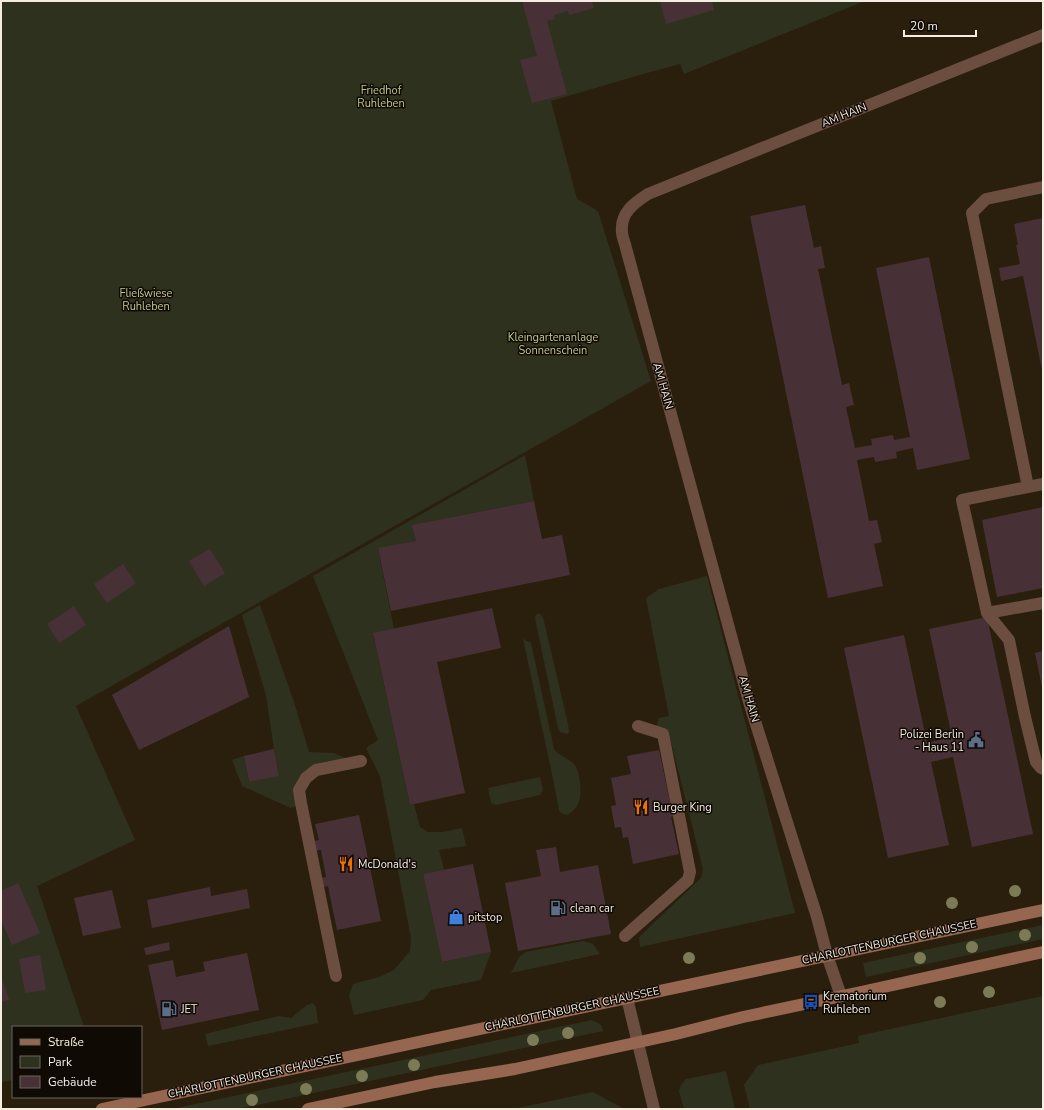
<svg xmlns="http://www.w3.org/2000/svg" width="1044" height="1110" viewBox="0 0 1044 1110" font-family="'Nunito Sans',sans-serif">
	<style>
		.green { fill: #2f311f }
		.building { fill: #473137 }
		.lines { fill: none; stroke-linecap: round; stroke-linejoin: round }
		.lane { stroke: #6c4e41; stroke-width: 12 }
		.street { stroke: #6c4e41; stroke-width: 12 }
		.secondary { stroke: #966651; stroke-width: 12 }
		.tree { fill: #7c7b55 }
		.labels { text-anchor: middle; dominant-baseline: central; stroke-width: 3; stroke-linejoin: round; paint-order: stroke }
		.park-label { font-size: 11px; fill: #bfc690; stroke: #0f0a04 }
		.street-label { font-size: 11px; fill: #f5ede2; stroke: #0f0a04 }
		.poi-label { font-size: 11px; fill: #f5ede2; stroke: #0f0a04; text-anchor: start }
	</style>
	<rect width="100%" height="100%" fill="#2a1f0d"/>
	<path class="green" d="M1 1H865L684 74 680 64 643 74 551 101 577 199 598 211 651 381 76 706 135 840 37 886 84 1027H13V1080L1 1082Z
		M525 455 534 501 413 525 416 541 378 549 394 629 373 634 410 805 414 804 420 827 428 832H443L462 828 466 846 439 850 444 870 423 874 442 962 491 952 481 980 431 990 423 1000 354 1015 349 995 353 984 379 977 394 970 410 951 411 938 380 776 366 748 378 740 313 576Z
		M707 576 795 913 640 947 639 937 701 878 703 869 669 734 656 728 659 718 669 716 646 598 659 589Z
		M260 605 294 702 309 752 334 753 352 761 320 765 297 805 291 808 242 786 232 760 244 756 249 782 279 775 274 749 266 695 242 615Z
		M539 613 543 617 568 724 569 732 567 734 560 732 558 728 535 618 536 615Z
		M523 639 531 643 554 749C561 758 571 758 576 767 580 774 582 793 579 801 577 808 572 812 567 815L561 813 559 810 552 774Z
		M540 777 543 790 540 795 496 805 491 803 488 788Z
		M1043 925V939L866 977 863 963Z
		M583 941 593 944 600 954 511 973 519 957 526 952Z
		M1043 996V1109H750L744 1085 758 1065 859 1043 858 1036Z
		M313 1003 316 1007 318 1023 208 1046 205 1034 279 1016 291 1018 307 1005Z
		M592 1020 598 1023 602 1026 603 1031 239 1109H172Z
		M726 1071 735 1109H684L679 1091 681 1085 686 1079Z
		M593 1092 611 1102 621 1107 623 1109H513Z"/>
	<path class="building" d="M522 1H592L594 8 569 15 568 11 554 15 555 19 547 21 567 94 532 103 520 60 537 56Z
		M660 1H712L714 10 666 24Z
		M805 205 814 248 821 246 825 268 818 269 842 385 849 383 854 405 846 407 855 448 872 445 871 439 893 435 894 440 910 437 876 268 929 257 970 459 917 470 913 448 896 452 897 458 875 462 874 457 857 460 869 521 877 520 882 542 874 544 883 586 828 598 750 216Z
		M1043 218V370H1042L1023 276 1001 281 999 268 1020 264 1016 245H1018L1014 224Z
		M534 501 542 539 562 535 570 575 391 611 378 548 416 541 412 525Z
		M1043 507V588L997 597 982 520Z
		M210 549 225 573 204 586 189 561Z
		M123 564 136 583 107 603 94 584Z
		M74 606 86 625 59 643 47 624Z
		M492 608 501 648 437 662 465 793 410 805 373 633Z
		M987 617 1033 834 972 847 953 757 931 762 949 845 888 858 844 648 904 635 927 743 952 737 929 629Z
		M229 626 249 697 139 750 112 695Z
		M1043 651V687H1042L1035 653Z
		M274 749 279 776 249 782 244 756Z
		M659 750 673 816 671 817 679 854 633 864 628 837 623 838 621 827 615 828 611 806 616 805 611 778 631 774 627 756Z
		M359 815 381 921 337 930 328 886 320 888 318 878 326 877 321 850 312 851 311 842 319 840 315 824Z
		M556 847 560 872 598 865 611 934 518 951 505 883 541 876 536 850Z
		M473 864 491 952 442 962 423 874Z
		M18 883 40 933 12 945 1 920V891Z
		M210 887 211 896 247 889 250 908 152 928 147 900Z
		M112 890 121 928 83 936 74 898Z
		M169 942 170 950 146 955 144 948Z
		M247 953 259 1010 162 1030 148 965 173 960 176 977 205 971 203 962Z
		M40 955 46 990 25 993 19 959Z
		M1 975 9 1000 1 1002Z"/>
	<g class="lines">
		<path class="lane" d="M1043 484 962 500 987 613 1009 640 1025 717 1036 762 1041 768 1043 769
			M1028 487 972 213 986 199 1043 187
			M987 613 1043 603
			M625 936 688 880 690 872 663 734 638 726
			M336 976 301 803 299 790 306 778 316 770 361 761"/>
		<path class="street" d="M841 996 827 955 817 917 749 702 626 248C625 243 622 237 622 232 620 213 634 203 648 194L1043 35
			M627 998 654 1109"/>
		<path class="secondary" d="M102 1109 1043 910
			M308 1109 435 1082 515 1069 676 1034 743 1017 861 992 1043 952"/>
	</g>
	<g class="tree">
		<circle cx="1015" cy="891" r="6"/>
		<circle cx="952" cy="903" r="6"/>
		<circle cx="1025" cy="935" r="6"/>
		<circle cx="972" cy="947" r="6"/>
		<circle cx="689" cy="958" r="6"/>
		<circle cx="920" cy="958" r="6"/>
		<circle cx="989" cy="992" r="6"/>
		<circle cx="940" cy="1002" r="6"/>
		<circle cx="568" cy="1033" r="6"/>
		<circle cx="533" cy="1040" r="6"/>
		<circle cx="414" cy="1065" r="6"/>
		<circle cx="362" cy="1076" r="6"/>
		<circle cx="306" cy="1089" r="6"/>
		<circle cx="252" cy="1100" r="6"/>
	</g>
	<defs>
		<symbol id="civic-bare" viewBox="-9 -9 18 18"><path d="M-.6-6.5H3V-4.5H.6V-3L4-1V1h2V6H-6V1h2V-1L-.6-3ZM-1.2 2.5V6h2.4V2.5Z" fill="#5c6f8a" stroke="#0f0a04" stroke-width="2.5" paint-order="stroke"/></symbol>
		<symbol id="restaurant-bare" viewBox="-9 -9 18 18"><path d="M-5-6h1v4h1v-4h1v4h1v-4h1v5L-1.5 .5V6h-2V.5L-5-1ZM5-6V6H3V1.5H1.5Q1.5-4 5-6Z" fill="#e8710a" stroke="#0f0a04" stroke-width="2.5" paint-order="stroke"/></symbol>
		<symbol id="fuel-bare" viewBox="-9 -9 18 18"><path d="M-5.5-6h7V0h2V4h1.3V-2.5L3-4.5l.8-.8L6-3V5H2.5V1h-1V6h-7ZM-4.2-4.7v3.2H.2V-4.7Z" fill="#5c6f8a" stroke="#0f0a04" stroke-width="2.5" paint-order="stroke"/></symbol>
		<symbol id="shop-bare" viewBox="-9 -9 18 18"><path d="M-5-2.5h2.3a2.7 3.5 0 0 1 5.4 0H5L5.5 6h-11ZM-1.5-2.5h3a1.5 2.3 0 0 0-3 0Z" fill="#3f7fe0" stroke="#0f0a04" stroke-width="2.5" paint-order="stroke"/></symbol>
		<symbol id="bus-bare" viewBox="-9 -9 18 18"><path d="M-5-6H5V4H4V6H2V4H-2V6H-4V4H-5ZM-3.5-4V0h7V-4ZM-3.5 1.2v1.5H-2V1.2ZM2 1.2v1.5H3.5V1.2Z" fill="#1a4fb4" stroke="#0f0a04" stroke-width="2.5" paint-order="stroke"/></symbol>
	</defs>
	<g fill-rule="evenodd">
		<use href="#civic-bare" x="965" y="729" width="22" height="22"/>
		<use href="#restaurant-bare" x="630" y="796" width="22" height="22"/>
		<use href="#restaurant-bare" x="335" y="853" width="22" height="22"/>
		<use href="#fuel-bare" x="547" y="897" width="22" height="22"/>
		<use href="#shop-bare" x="445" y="906" width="22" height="22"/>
		<use href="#bus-bare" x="800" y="991" width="22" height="22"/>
		<use href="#fuel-bare" x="158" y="998" width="22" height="22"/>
	</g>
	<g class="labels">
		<g class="park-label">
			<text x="381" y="90">Friedhof<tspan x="381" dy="13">Ruhleben</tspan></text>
			<text x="146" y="293">Fließwiese<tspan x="146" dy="13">Ruhleben</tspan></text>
			<text x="553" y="337">Kleingartenanlage<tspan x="553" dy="13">Sonnenschein</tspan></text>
		</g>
		<g class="street-label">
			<text transform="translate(844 115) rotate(-22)">AM HAIN</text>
			<text transform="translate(663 386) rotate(74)">AM HAIN</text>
			<text transform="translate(749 699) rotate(74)">AM HAIN</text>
			<text transform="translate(889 942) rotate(-12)">CHARLOTTENBURGER CHAUSSEE</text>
			<text transform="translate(572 1009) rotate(-12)">CHARLOTTENBURGER CHAUSSEE</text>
			<text transform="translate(255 1076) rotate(-12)">CHARLOTTENBURGER CHAUSSEE</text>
		</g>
		<g class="poi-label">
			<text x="964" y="734" text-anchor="end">Polizei Berlin<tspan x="964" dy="13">- Haus 11</tspan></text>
			<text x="653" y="807">Burger King</text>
			<text x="358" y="864">McDonald's</text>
			<text x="570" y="908">clean car</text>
			<text x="468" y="917">pitstop</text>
			<text x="823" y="996">Krematorium<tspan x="823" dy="13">Ruhleben</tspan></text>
			<text x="181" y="1009">JET</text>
		</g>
	</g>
	<rect width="1044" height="1110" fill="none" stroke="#f5ede2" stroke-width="4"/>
	<rect x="12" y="1026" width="130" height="72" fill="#0f0a04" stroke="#6b655d"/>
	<rect x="20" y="1039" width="20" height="6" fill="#966651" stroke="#6b655d"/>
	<text x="48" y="1046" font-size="12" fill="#f5ede2">Straße</text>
	<rect x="20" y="1056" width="20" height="12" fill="#2f311f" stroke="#6b655d"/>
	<text x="48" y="1066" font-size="12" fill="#f5ede2">Park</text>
	<rect x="20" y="1076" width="20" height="12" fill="#473137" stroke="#6b655d"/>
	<text x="48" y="1086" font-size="12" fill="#f5ede2">Gebäude</text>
	<path d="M904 30v6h72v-6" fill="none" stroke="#f5ede2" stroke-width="2"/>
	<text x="910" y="30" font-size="12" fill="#f5ede2" stroke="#0f0a04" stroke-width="3" paint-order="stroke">20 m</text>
</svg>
